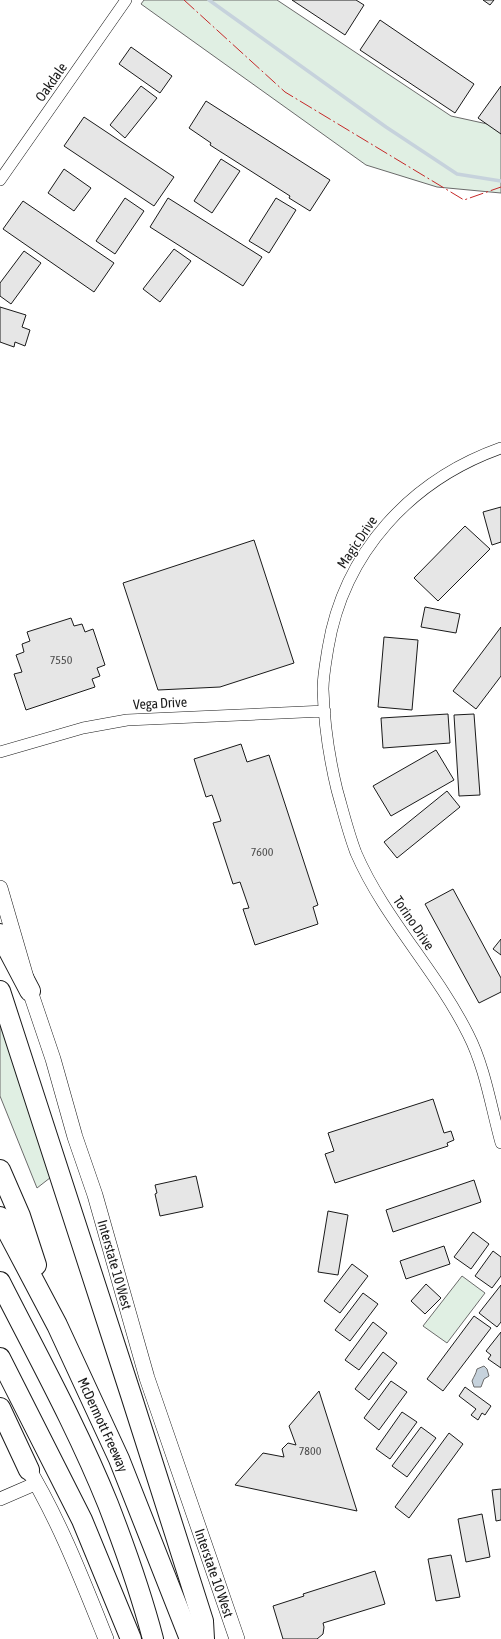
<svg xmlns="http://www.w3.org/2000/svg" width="501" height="1639" viewBox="0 0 501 1639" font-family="'Asap Condensed',sans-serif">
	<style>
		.green { fill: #e0efe3; stroke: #6a6a6a }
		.water { fill: #c6d2dc; stroke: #6a6a6a }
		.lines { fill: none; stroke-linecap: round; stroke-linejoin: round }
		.stream { stroke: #c6d2dc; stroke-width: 3.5 }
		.building { fill: #e6e6e6; stroke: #1a1a1a }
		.minor-casing { stroke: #1a1a1a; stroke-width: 12 }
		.tertiary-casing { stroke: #1a1a1a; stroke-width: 14 }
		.secondary-casing { stroke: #1a1a1a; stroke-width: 16 }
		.motorway-casing { stroke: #1a1a1a; stroke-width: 22 }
		.minor { stroke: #fff; stroke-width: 11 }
		.tertiary { stroke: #fff; stroke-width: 13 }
		.secondary { stroke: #fff; stroke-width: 15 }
		.motorway { stroke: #fff; stroke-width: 20 }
		.power { stroke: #c62828; stroke-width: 1; stroke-dasharray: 14 3 2 3; stroke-linecap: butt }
		.labels { text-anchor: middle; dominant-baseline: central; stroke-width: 3; stroke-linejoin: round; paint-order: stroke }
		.number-label { font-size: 12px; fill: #4d4d4d }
		.street-label { font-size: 14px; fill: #1a1a1a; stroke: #fff }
	</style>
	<rect width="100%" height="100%" fill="#fff"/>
	<path class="green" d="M144 0H277L451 116 501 127V193L437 187 366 165 141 4Z
		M0 1013 55 1174 37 1188 0 1096Z
		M462 1276 485 1293 447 1343 423 1326Z"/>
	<path class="water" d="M484 1366 487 1369 489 1376 484 1379 481 1387H474L472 1381C474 1376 476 1374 477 1369Z"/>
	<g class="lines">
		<path class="stream" d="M209 0 386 127 457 174 501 181"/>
	</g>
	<path class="building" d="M292 0H356L364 5 345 35Z
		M483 0H494L490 5Z
		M380 20 474 84 455 113 360 50Z
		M131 47 172 76 160 93 119 64Z
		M141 86 157 98 125 138 110 125Z
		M501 86V134L478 118Z
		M206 101 330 180 310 211 289 198 290 196 210 145 211 143 189 128Z
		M84 117 174 177 154 206 64 146Z
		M221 159 240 171 212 213 194 201Z
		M64 169 91 188 74 211 48 193Z
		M125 198 144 211 115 254 96 241Z
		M168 198 262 257 243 286 150 227Z
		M276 198 296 210 269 253 249 241Z
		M23 201 114 263 94 292 3 229Z
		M174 249 191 261 160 302 143 289Z
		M24 251 41 263 11 304 0 296V283Z
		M0 307 26 315 22 327 30 330 25 346 15 342 14 347 0 342Z
		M501 507V542L492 545 483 512Z
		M465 526 490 549 438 601 414 578Z
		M254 540 294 663 220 687 158 690 123 583Z
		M425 607 460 614 456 633 421 627Z
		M71 618 74 626 82 624 85 632 93 629 105 665 97 668 100 676 92 679 95 687 26 710 14 674 22 672 16 655 24 652 22 644 30 641 27 632Z
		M501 627V676L476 709 453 691Z
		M384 637 418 640 412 710 378 707Z
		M448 714 450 743 383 748 381 718Z
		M474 714 480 795 459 796 454 715Z
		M241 744 247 762 269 755 318 905 313 907 318 924 255 945 243 909 249 908 240 882 233 884 213 823 221 821 212 795 206 797 194 759Z
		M436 750 454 780 391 816 373 786Z
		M447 791 460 807 397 858 384 842Z
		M453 889 501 978V992L479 1003 425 904Z
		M501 939V955L493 949Z
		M433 1099 444 1133 451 1131 454 1140 447 1143 448 1146 335 1183 325 1154 334 1151 328 1133Z
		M196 1176 203 1207 160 1216 155 1194 157 1193 155 1185Z
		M474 1180 481 1202 393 1232 386 1210Z
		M328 1211 348 1215 338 1275 318 1272Z
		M473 1232 489 1244 471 1269 454 1257Z
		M444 1246 450 1264 406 1279 400 1261Z
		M493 1251 501 1257V1276L492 1288 475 1276Z
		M352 1264 368 1276 340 1313 324 1301Z
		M426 1284 441 1298 425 1314 411 1301Z
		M501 1285V1322L497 1327 479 1313Z
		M363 1293 378 1304 350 1341 335 1330Z
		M474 1316 491 1328 443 1391 427 1379Z
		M373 1322 387 1333 359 1370 345 1360Z
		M501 1332V1368L488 1359 491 1355 486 1351Z
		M383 1352 397 1363 369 1400 355 1389Z
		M391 1381 407 1392 379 1430 364 1418Z
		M465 1387 491 1406 485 1415 482 1413 478 1420 471 1415 476 1409 459 1396Z
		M319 1391 357 1511 235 1485 263 1453 284 1457 282 1449 288 1443 296 1445 289 1426Z
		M402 1412 417 1422 390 1459 376 1449Z
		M421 1427 436 1438 407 1477 392 1466Z
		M449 1433 463 1444 409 1518 395 1507Z
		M501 1489V1520L496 1521 492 1490Z
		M482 1514 490 1557 466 1562 458 1519Z
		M451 1555 460 1597 436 1601 428 1559Z
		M375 1571 385 1604 323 1623 324 1627 323 1634 317 1639H283L273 1606 304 1596 303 1594Z"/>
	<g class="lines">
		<defs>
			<path id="minor" d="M0 180 126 0
				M501 448C411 480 344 552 328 648 326 661 323 676 323 689 324 722 329 757 337 790 343 811 348 832 356 853 384 918 436 970 468 1034 485 1067 491 1107 501 1143
				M0 752 83 728 127 720 325 711"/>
			<path id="tertiary" d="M0 1499 37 1483"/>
			<g id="secondary">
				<path id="s1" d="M0 888 30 991 53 1059 75 1137 95 1195 147 1378 237 1639"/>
				<path d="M24 1462C58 1517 82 1579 106 1639"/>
			</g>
			<g id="motorway">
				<path d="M0 934 30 991"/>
				<path d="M0 991 131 1395 203 1621 204 1639"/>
				<path d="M0 1170 20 1216 36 1265"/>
				<path id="s2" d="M0 1217 57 1325 119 1459 190 1639"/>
				<path d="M0 1282C37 1355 77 1427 108 1504 125 1548 141 1593 153 1639"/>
				<path d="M0 1358 82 1520 131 1639"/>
				<path d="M0 1408 29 1470"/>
			</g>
		</defs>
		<use href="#minor" class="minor-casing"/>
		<use href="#tertiary" class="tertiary-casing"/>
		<use href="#secondary" class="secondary-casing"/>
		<use href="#motorway" class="motorway-casing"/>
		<use href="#minor" class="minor"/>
		<use href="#tertiary" class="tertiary"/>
		<use href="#secondary" class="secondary"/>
		<use href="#motorway" class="motorway"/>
		<path class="power" d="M184 0 285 92 464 200 501 187"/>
	</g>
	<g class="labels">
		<g class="number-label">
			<text x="61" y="660">7550</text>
			<text x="262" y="852">7600</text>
			<text x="310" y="1451">7800</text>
		</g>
		<g class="street-label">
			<text transform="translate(51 82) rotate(-55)">Oakdale</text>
			<text transform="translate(357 542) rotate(-56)">Magic Drive</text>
			<text transform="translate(160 703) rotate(-3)">Vega Drive</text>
			<text transform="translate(414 923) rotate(56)">Torino Drive</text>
			<text stroke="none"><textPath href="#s1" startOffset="394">Interstate 10 West</textPath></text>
			<text stroke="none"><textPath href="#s2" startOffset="232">McDermott Freeway</textPath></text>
			<text stroke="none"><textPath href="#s1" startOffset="718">Interstate 10 West</textPath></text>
		</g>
	</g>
</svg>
